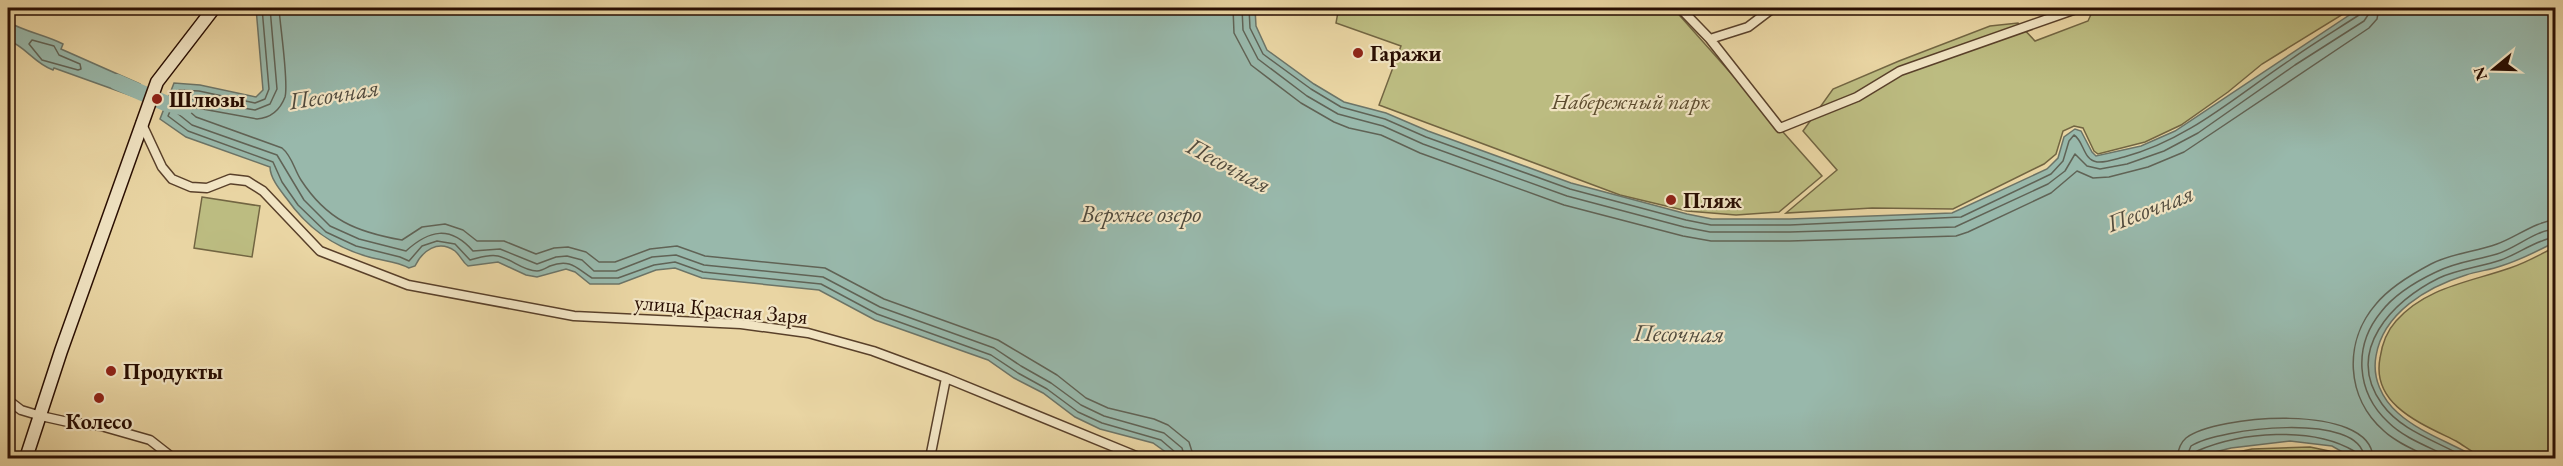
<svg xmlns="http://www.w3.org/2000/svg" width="2563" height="466" viewBox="0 0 2563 466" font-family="'EB Garamond',serif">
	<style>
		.green { fill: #bcbc81; stroke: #726542; stroke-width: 1.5 }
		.water { fill: #98b8ab; stroke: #6c7467; stroke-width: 1.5 }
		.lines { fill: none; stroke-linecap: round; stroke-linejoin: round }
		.shore { stroke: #606356; stroke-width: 1.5 }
		.river { stroke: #98b8ab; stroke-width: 16 }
		.minor-casing { stroke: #59402a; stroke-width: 11 }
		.secondary-casing { stroke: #290e02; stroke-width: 15 }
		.minor { stroke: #f1e4c3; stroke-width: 8 }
		.secondary { stroke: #f1e4c3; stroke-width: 12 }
		.poi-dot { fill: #8f2418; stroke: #f1e4c3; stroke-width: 2 }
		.labels { text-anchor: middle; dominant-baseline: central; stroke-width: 4.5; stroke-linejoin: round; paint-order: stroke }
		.poi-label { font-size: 22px; font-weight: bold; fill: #290e02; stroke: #f1e4c3; text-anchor: start }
		.park-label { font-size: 22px; font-style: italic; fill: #5c4b2e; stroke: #f1e4c3 }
		.street-label { font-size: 22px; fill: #290e02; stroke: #f1e4c3 }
		.water-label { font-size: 24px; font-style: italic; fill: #504a3d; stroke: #f1e4c3 }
	</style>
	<rect width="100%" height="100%" fill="#e9d5a3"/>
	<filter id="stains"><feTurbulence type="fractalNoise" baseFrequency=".00333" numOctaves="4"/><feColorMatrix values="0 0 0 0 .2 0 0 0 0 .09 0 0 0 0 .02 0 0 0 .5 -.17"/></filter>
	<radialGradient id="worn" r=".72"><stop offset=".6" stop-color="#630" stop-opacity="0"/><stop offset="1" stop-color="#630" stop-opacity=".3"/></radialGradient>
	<path class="green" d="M1347 8H1673L1822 176 1779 212 1736 215 1687 211 1620 195 1379 105 1401 46 1336 23 1338 12Z
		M2094 8H2353L2262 64 2228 92 2181 125 2145 142 2098 154 2094 151 2083 128 2074 126 2063 131 2056 154 2044 164 1953 209 1872 208 1786 213 1837 170 1803 131 1833 89 1899 61 1990 26 2018 23 2035 41 2088 21Z
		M202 197 260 206 252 257 194 248Z
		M2555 247V458C2534 459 2509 462 2487 458 2477 457 2465 446 2456 441 2422 424 2371 405 2380 358 2382 344 2387 331 2396 321 2426 287 2470 282 2510 268 2526 263 2541 254 2555 247Z
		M2310 447 2329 451 2341 458H2209L2252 449Z"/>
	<path class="water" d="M256 8H1255L1256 26 1267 50 1314 84 1344 102 1386 113 1428 131 1571 183 1687 214 1712 219H1790L1952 213 2047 169 2058 158 2064 137 2075 129 2081 131 2092 152 2096 156 2141 146 2175 131 2360 8H2555V242C2538 251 2520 260 2501 266 2490 270 2478 271 2466 275 2427 287 2383 313 2376 356 2372 378 2382 399 2398 413 2420 433 2452 443 2477 458H2353L2332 446 2290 441 2231 448 2191 458H1174L1153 443 1100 429 1075 417 1043 393 1014 378 988 360 875 320 819 290 702 278 675 268 656 270 619 284H590L575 272 566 269 537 277 526 275 498 262 468 266C462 262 461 256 455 251 438 239 422 251 415 266L409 268C396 261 383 261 369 257 334 247 308 229 287 199 280 190 270 178 270 167L186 137 160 119 174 83 200 85 256 97 263 90Z
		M8 22C26 32 45 35 63 44L61 49 140 84 135 97 54 68 53 70C34 63 26 47 8 40Z"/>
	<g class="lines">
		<path class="shore" d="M262 8 269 89 265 99 255 103 199 91 179 90 168 116 188 131 273 162 282 182 298 205 326 232 356 246 400 257 409 261 422 246 437 241 455 244 470 260C479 258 488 254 498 256 512 259 523 271 537 271 542 271 546 268 550 266 571 258 577 269 592 278H618L654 265 675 262 703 272 821 284 877 314 991 355 1018 373 1047 389 1078 412 1102 423 1161 440 1175 452 1177 458
			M270 8 277 89 270 104 255 110 184 98 177 113 192 125 277 155 304 200 330 226 359 239 406 251C429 230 450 225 473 251L500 249 537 264 556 257 567 256 582 260 594 271H616L652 257 676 255 704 265 823 277 880 307 994 348 1021 366 1051 383 1081 405 1104 416 1164 433 1182 448 1185 458
			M279 8C280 26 289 83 285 97 280 110 270 118 257 119L197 108H191L189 111 196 117 282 148C292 156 294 169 301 180 327 220 356 232 402 240L422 227 445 224 463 230 477 241H504L536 254 554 248 568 247 586 252 599 262H615L650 249 677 246 705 256 825 268 884 299 998 340 1057 375 1086 398 1108 408 1154 419 1168 425 1189 442 1194 458
			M1233 8 1234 33 1251 65 1301 103 1334 122 1349 128 1381 135 1420 153 1564 205 1683 236 1711 241H1790L1956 236 1968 232 2051 193 2077 171 2093 178 2109 177 2148 167 2184 152 2369 28 2377 19 2379 8
			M1242 8 1243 30 1258 59 1307 96 1338 114 1383 126 1423 144 1567 196 1684 227 1710 232H1790L1955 227 2048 184 2065 171 2075 154 2087 166 2100 169 2127 164 2164 151 2198 133 2295 65 2364 21 2368 15 2370 8
			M1249 8 1250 28 1263 54 1311 89 1341 107 1385 119 1426 137 1570 189 1686 220 1711 225H1790L1961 217 2051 174 2063 161 2069 141 2074 135C2084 141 2083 160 2097 162 2105 163 2116 159 2124 157 2188 140 2236 96 2290 60 2312 44 2336 30 2359 15L2362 8
			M32 40 54 46 59 55 80 64 81 69 78 70 42 60 29 44Z
			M2177 458C2178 450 2180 443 2186 438 2215 415 2371 402 2373 458
			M2186 458 2191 446C2218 428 2362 411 2364 458
			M2194 458 2197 451C2241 432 2312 426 2354 451L2357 458
			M2431 458C2415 450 2397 443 2384 431 2346 398 2343 342 2376 304 2390 287 2412 274 2431 264 2452 253 2475 252 2497 244 2515 238 2536 221 2556 220
			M2451 458C2430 447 2405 439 2388 422 2356 392 2353 346 2381 312 2394 295 2417 281 2436 272 2455 262 2477 260 2497 254 2516 248 2536 230 2556 229
			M2466 458C2438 441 2402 432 2382 404 2344 351 2392 301 2439 278 2459 269 2481 267 2501 260 2518 254 2538 239 2556 237"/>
		<path class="river" d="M117 82 165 103 185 108"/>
		<defs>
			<path id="minor" d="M1680 8 1710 39 1780 128 1857 97 1900 71 2079 8
				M1710 39 1748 27 1773 8
				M141 122 162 167 172 179 191 187 207 188 230 179 247 181 263 191 320 251 408 285 574 316 741 324 808 333 873 351 946 378 1141 458
				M8 400 21 410 41 416 68 422 101 426 150 440 173 458
				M930 458 946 378"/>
			<path id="secondary" d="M26 458 61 351 157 82 214 8"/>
		</defs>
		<use href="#minor" class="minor-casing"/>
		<use href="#secondary" class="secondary-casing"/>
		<use href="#minor" class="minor"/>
		<use href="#secondary" class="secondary"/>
	</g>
	<g class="poi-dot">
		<circle cx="1358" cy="53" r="6"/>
		<circle cx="157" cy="99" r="6"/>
		<circle cx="1671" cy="200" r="6"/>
		<circle cx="111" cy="371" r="6"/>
		<circle cx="99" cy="398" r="6"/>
	</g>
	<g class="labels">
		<g class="poi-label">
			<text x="1370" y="53">Гаражи</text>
			<text x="169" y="99">Шлюзы</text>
			<text x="1683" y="200">Пляж</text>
			<text x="123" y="371">Продукты</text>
			<text x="99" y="421" text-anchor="middle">Колесо</text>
		</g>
		<g class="park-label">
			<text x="1631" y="101">Набережный парк</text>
		</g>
		<g class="street-label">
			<text transform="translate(721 309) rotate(5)">улица Красная Заря</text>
		</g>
		<g class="water-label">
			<text transform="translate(334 94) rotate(-9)">Песочная</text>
			<text transform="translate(1229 165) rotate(28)">Песочная</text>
			<text transform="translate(2150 208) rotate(-21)">Песочная</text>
			<text x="1141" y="213">Верхнее озеро</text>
			<text transform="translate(1679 333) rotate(1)">Песочная</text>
		</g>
	</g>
	<rect width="2563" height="466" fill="none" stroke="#e9d5a3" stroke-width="30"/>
	<rect x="9" y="9" width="2545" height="448" fill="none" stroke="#290e02" stroke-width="3"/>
	<rect x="15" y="15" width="2533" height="436" fill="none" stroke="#290e02" stroke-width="1.5"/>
	<g transform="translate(2494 69) rotate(251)" stroke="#f1e4c3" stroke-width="4.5" paint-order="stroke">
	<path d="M0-4.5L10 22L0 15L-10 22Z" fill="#290e02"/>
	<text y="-9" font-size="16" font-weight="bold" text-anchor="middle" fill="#290e02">N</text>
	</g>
	<rect width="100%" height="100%" filter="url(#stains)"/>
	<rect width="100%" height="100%" fill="url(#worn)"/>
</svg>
